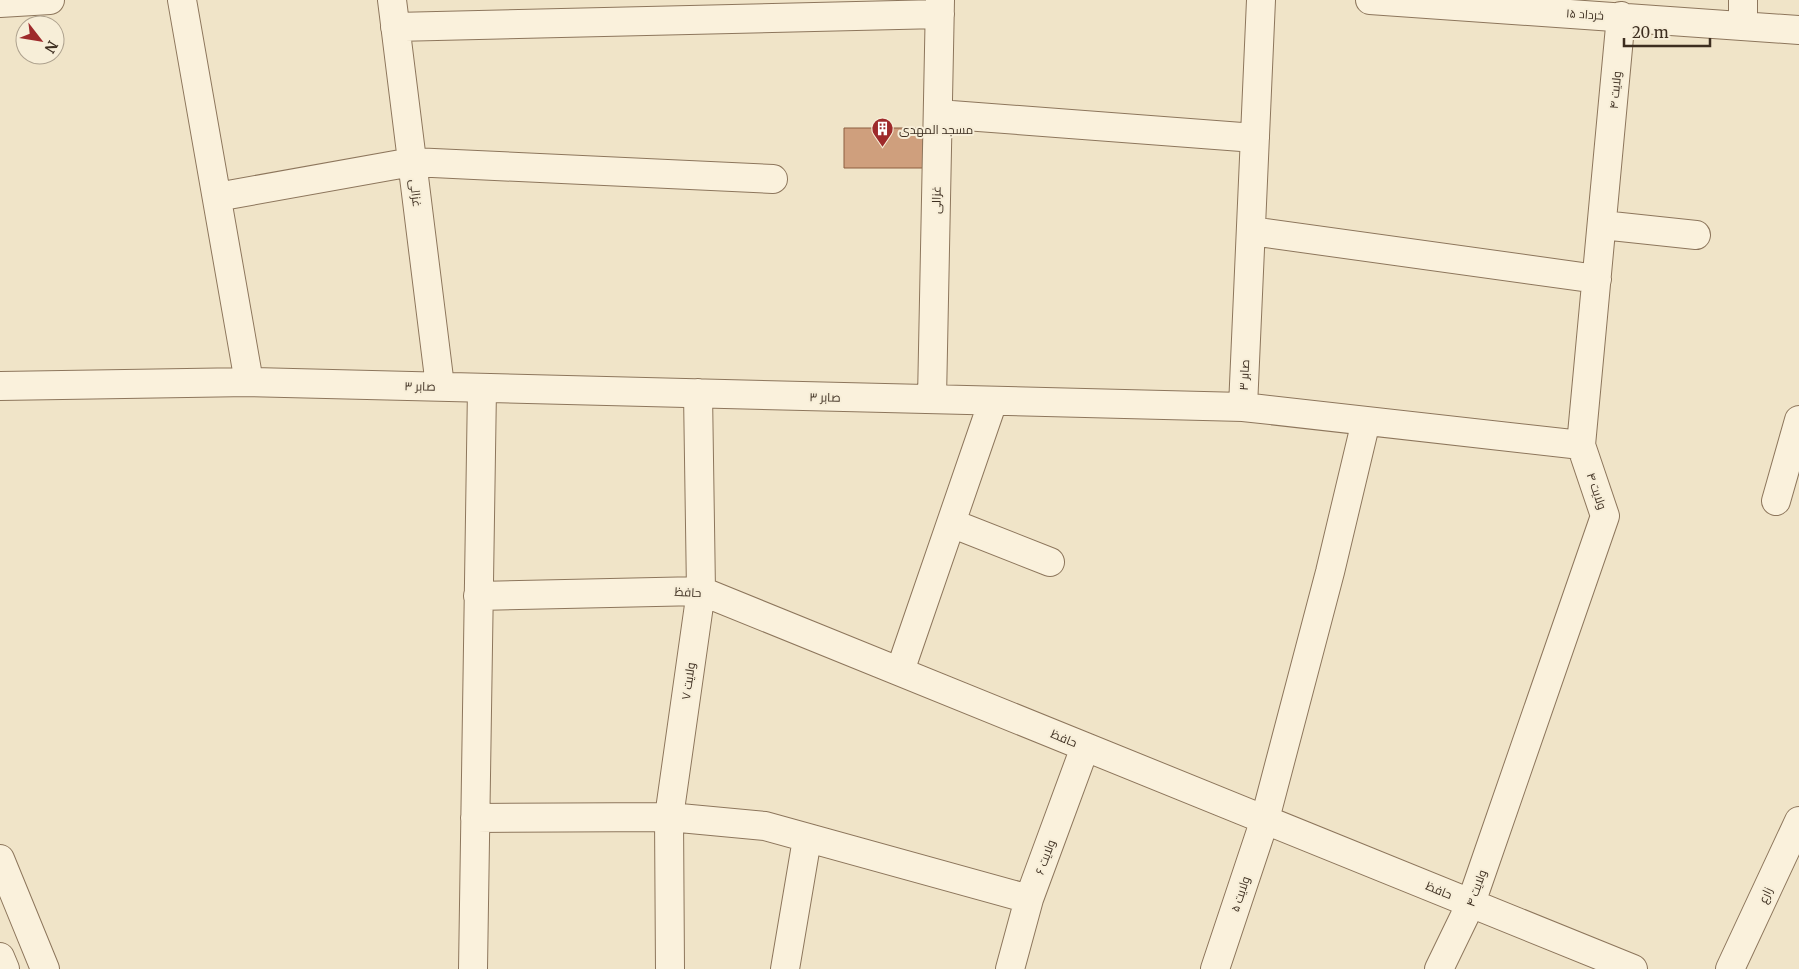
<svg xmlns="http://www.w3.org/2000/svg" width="1799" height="969" viewBox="0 0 1799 969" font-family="Merriweather,Cairo,serif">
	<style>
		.building { fill: #cf9f7d; stroke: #8d5f41 }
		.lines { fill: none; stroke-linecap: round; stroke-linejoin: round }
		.minor-casing { stroke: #8d765c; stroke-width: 30 }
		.minor { stroke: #faf1dc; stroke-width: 28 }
		.labels { text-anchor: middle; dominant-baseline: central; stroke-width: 4; stroke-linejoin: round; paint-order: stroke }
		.street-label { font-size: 12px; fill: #3d2e20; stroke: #f7eed8 }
		.poi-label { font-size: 12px; fill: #3d2e20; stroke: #f7eed8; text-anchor: start }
	</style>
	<rect width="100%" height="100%" fill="#f0e4c8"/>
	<path class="building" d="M844 128H923V168H844Z"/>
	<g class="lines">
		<defs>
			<path id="minor" d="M182 0 249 382
				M392 0 440 386
				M1370 0 1799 30
				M1743 0V26
				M0 3 50 0
				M395 27 940 14
				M938 114 1255 138
				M217 197 412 162 773 179
				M1602 225 1696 235
				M1251 231 1597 279
				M0 386 249 382 1243 407 1261 0
				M932 399 940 0
				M1243 407 1581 445
				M1776 501 1799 420
				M951 523 1050 562
				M478 596 701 591 1633 969
				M900 671 993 401
				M475 818 669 817 765 826 1029 899
				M0 859 45 969
				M0 957 5 969
				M473 969 482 388
				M670 969 669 817 701 591 698 393
				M785 969 807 839
				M1010 969 1029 899 1085 747
				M1215 969 1265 819 1330 572 1366 421
				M1439 969 1471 903 1605 516 1581 445 1621 16
				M1730 969 1799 821"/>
		</defs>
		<use href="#minor" class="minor-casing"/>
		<use href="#minor" class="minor"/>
	</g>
	<defs>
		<symbol id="building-pin" viewBox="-11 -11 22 30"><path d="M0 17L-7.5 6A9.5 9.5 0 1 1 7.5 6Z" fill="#9e2a2b" stroke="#f7eed8"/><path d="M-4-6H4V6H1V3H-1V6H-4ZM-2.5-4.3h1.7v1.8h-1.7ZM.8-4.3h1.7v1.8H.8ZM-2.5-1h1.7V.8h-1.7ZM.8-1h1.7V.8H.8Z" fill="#fff"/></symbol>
	</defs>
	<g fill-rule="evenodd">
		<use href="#building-pin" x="870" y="116" width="25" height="34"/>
	</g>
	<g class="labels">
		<g class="street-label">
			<text transform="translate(1585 14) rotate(4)">۱۵ خرداد</text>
			<text transform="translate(1615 90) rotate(-85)">ولایت ۴</text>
			<text transform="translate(416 193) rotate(83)">غزالی</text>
			<text transform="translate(936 200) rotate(-89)">غزالی</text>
			<text transform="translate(1244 375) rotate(-87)">صابر ۳</text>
			<text transform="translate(420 386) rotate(1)">صابر ۳</text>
			<text transform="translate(825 397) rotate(1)">صابر ۳</text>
			<text transform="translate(1597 491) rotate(71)">ولایت ۴</text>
			<text transform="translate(688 592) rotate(3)">حافظ</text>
			<text transform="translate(688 681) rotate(-82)">ولایت ۷</text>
			<text transform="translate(1064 738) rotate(22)">حافظ</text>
			<text transform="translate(1045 857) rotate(-70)">ولایت ۶</text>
			<text transform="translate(1476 888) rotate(-70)">ولایت ۴</text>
			<text transform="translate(1439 890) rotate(22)">حافظ</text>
			<text transform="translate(1240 894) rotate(-72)">ولایت ۵</text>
			<text transform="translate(1765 895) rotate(-65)">زارع</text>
		</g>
		<g class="poi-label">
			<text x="899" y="129">مسجد المهدی</text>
		</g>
	</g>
	<g transform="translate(40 40) rotate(121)"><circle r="24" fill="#f7eed8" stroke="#ada18e"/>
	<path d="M0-4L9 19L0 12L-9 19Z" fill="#9e2a2b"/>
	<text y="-8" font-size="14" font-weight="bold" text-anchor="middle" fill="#3d2e20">N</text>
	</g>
	<path d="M1624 38v8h86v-8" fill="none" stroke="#3d2e20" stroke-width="2.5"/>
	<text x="1632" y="38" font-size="15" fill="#3d2e20" stroke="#f7eed8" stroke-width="4" paint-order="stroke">20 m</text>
</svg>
